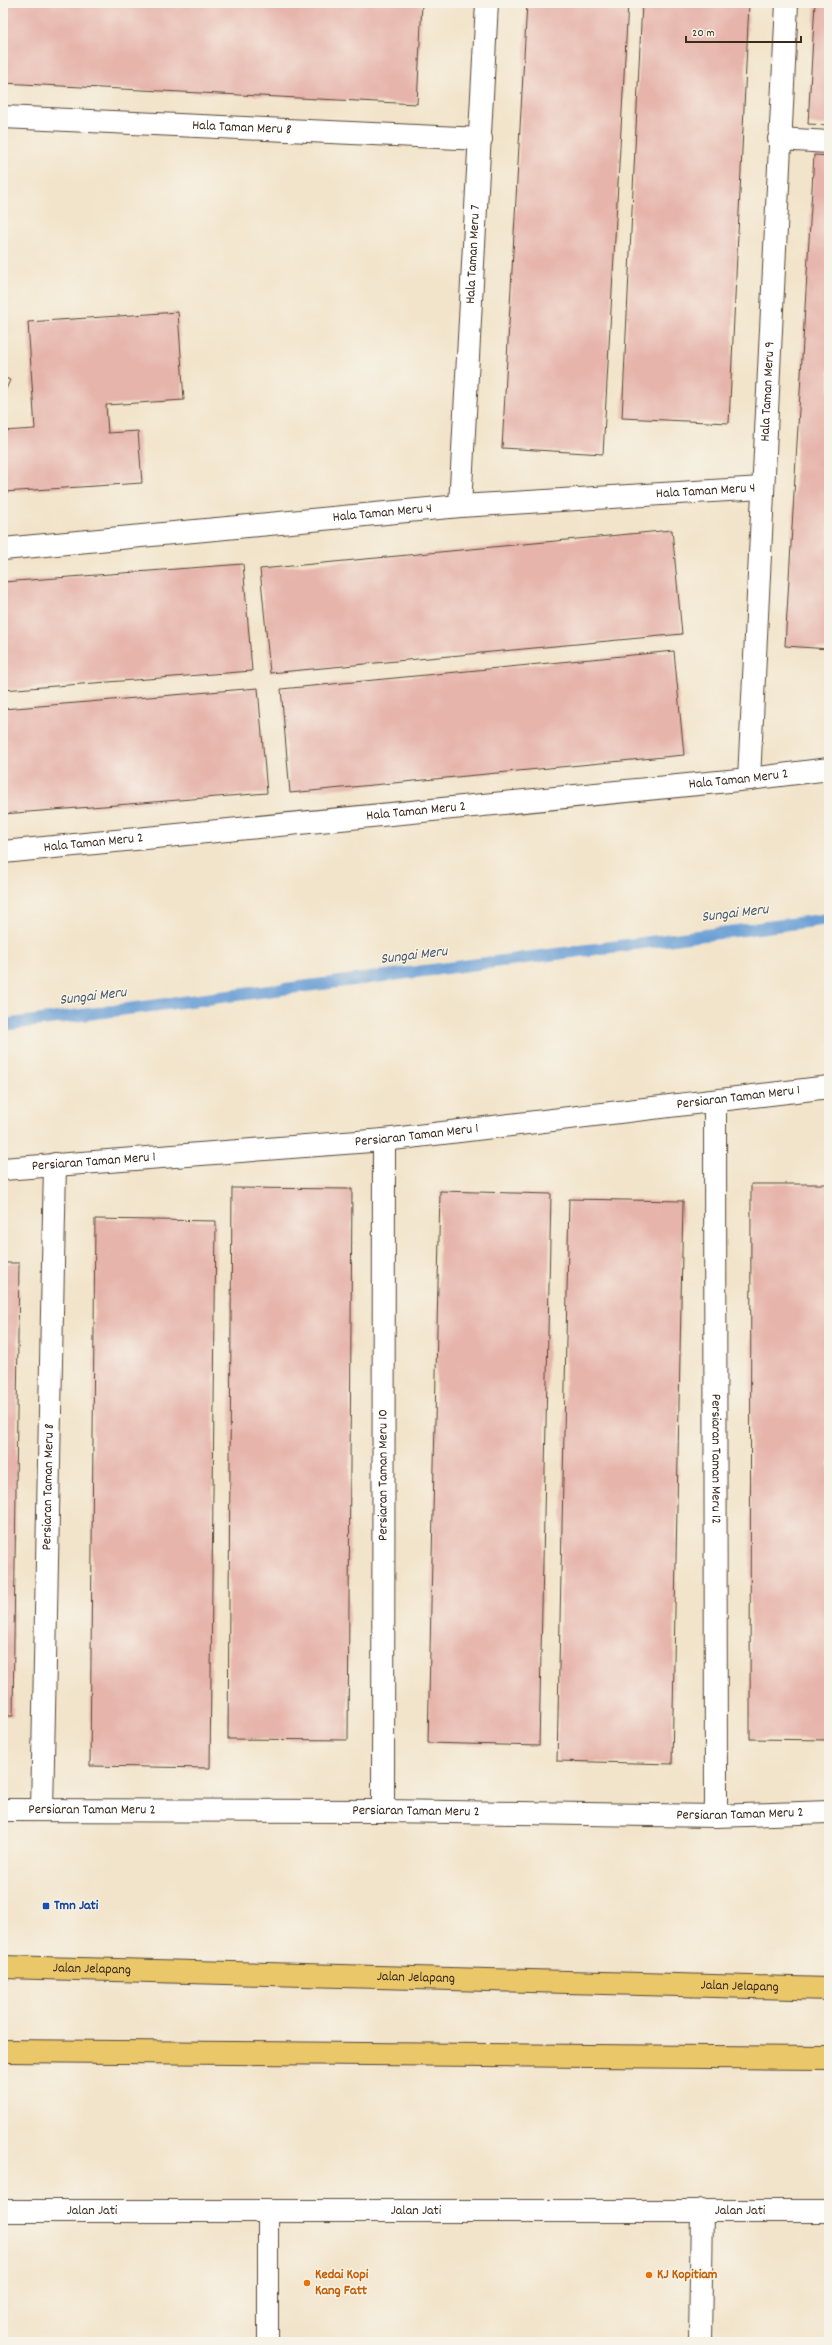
<svg xmlns="http://www.w3.org/2000/svg" width="832" height="2345" viewBox="0 0 832 2345" font-family="Dekko,sans-serif">
	<style>
		.lines { fill: none; stroke-linecap: round; stroke-linejoin: round }
		.stream { stroke: #679dd4; stroke-width: 12 }
		.building { fill: #e6b4aa }
		.lane-casing { stroke: #564638; stroke-width: 22 }
		.street-casing { stroke: #564638; stroke-width: 24 }
		.primary-casing { stroke: #564638; stroke-width: 24 }
		.lane { stroke: #fff; stroke-width: 20 }
		.street { stroke: #fff; stroke-width: 22 }
		.primary { stroke: #eac769; stroke-width: 22 }
		.transit-dot { fill: #1a4fb4; stroke: #f7f3e8; stroke-width: 1.5 }
		.food-dot { fill: #e8710a; stroke: #f7f3e8; stroke-width: 1.5 }
		.labels { text-anchor: middle; dominant-baseline: central; stroke-width: 3; stroke-linejoin: round; paint-order: stroke }
		.street-label { font-size: 14px; fill: #3b2a1e; stroke: #f7f3e8 }
		.transit-label { font-size: 14px; font-weight: bold; fill: #164399; stroke: #f7f3e8; text-anchor: start }
		.food-label { font-size: 14px; font-weight: bold; fill: #c56008; stroke: #f7f3e8; text-anchor: start }
		.water-label { font-size: 15px; font-style: italic; fill: #4d5867; stroke: #f7f3e8 }
	</style>
	<rect width="100%" height="100%" fill="#f7f3e8"/>
	<filter id="ink" filterUnits="userSpaceOnUse"><feTurbulence type="fractalNoise" baseFrequency=".025" numOctaves="2"/><feDisplacementMap in="SourceGraphic" scale="8" xChannelSelector="R" yChannelSelector="G"/><feConvolveMatrix kernelMatrix="1 2 1 2 8 2 1 2 1" color-interpolation-filters="sRGB"/></filter>
	<filter id="wash" filterUnits="userSpaceOnUse"><feTurbulence type="fractalNoise" baseFrequency=".012" numOctaves="4" result="noise"/><feDisplacementMap in="SourceGraphic" scale="16" xChannelSelector="R" yChannelSelector="G"/><feGaussianBlur stdDeviation="0.9" result="paint"/><feColorMatrix in="noise" values="0 0 0 0 0 0 0 0 0 0 0 0 0 0 0 0 0 1.4 0 .05"/><feComposite in="paint" operator="in"/></filter>
	<g filter="url(#wash)">
		<rect width="100%" height="100%" fill="#f2e4ca"/>
		<g class="lines">
			<path class="stream" d="M3 1025 829 919"/>
		</g>
		<g id="blocks">
			<path class="building" d="M3 3H422L417 104 3 83Z
				M527 3H628L603 454 502 448Z
				M642 3H749L729 423 622 418Z
				M815 3H829V125L808 124Z
				M814 155 829 156V649L785 646Z
				M178 312 184 400 106 405 108 433 138 431 142 483 3 492V431L35 429 28 322Z
				M3 377 10 380 3 396Z
				M672 530 682 634 270 673 260 569Z
				M243 564 252 671 3 690V582Z
				M674 651 684 755 290 793 281 689Z
				M258 688 267 793 3 814V709Z
				M751 1184H829V1740L750 1739Z
				M232 1188 352 1189 348 1740 228 1739Z
				M440 1191 551 1194 539 1746 428 1743Z
				M569 1199 683 1201 672 1764 557 1761Z
				M95 1219 216 1221 210 1768 90 1766Z
				M3 1263H19L13 1716H3Z"/>
		</g>
	</g>
	<g filter="url(#ink)">
		<use href="#blocks" fill-opacity="0" stroke="#564638" stroke-width="1"/>
		<g class="lines">
			<defs>
				<path id="lane" d="M268 2342V2210"/>
				<g id="street">
					<path id="s1" d="M3 117 481 139"/>
					<path d="M779 139 829 142"/>
					<path id="s2" d="M460 506 487 3"/>
					<path id="s3" d="M3 549 460 506 762 488"/>
					<path id="s4" d="M749 779 787 3"/>
					<path id="s5" d="M3 852 749 779 829 769"/>
					<path id="s6" d="M715 1102 716 1816"/>
					<path id="s7" d="M3 1169 384 1140 829 1087"/>
					<path id="s8" d="M3 1810 383 1811 716 1816 829 1812"/>
					<path id="s9" d="M42 1810 55 1164"/>
					<path id="s10" d="M383 1811 384 1140"/>
					<path id="s11" d="M3 2211H829"/>
					<path d="M700 2342 702 2210"/>
				</g>
				<g id="primary">
					<path id="s12" d="M3 1967 829 1989"/>
					<path d="M3 2051 829 2058"/>
				</g>
			</defs>
			<use href="#lane" class="lane-casing"/>
			<use href="#street" class="street-casing"/>
			<use href="#primary" class="primary-casing"/>
			<use href="#lane" class="lane"/>
			<use href="#street" class="street"/>
			<use href="#primary" class="primary"/>
		</g>
	</g>
	<rect class="transit-dot" x="42" y="1902" width="8" height="8" rx="2"/>
	<g class="food-dot">
		<circle cx="649" cy="2275" r="4"/>
		<circle cx="307" cy="2283" r="4"/>
	</g>
	<g class="labels">
		<g class="street-label">
			<text stroke="none"><textPath href="#s1" startOffset="239">Hala Taman Meru 8</textPath></text>
			<text stroke="none"><textPath href="#s2" startOffset="252">Hala Taman Meru 7</textPath></text>
			<text stroke="none"><textPath href="#s4" startOffset="388">Hala Taman Meru 9</textPath></text>
			<text stroke="none"><textPath href="#s3" startOffset="705">Hala Taman Meru 4</textPath></text>
			<text stroke="none"><textPath href="#s3" startOffset="381">Hala Taman Meru 4</textPath></text>
			<text stroke="none"><textPath href="#s5" startOffset="739">Hala Taman Meru 2</textPath></text>
			<text stroke="none"><textPath href="#s5" startOffset="415">Hala Taman Meru 2</textPath></text>
			<text stroke="none"><textPath href="#s5" startOffset="91">Hala Taman Meru 2</textPath></text>
			<text stroke="none"><textPath href="#s7" startOffset="739">Persiaran Taman Meru 1</textPath></text>
			<text stroke="none"><textPath href="#s7" startOffset="415">Persiaran Taman Meru 1</textPath></text>
			<text stroke="none"><textPath href="#s7" startOffset="91">Persiaran Taman Meru 1</textPath></text>
			<text stroke="none"><textPath href="#s6" startOffset="357">Persiaran Taman Meru 12</textPath></text>
			<text stroke="none"><textPath href="#s10" startOffset="336">Persiaran Taman Meru 10</textPath></text>
			<text stroke="none"><textPath href="#s9" startOffset="323">Persiaran Taman Meru 8</textPath></text>
			<text stroke="none"><textPath href="#s8" startOffset="89">Persiaran Taman Meru 2</textPath></text>
			<text stroke="none"><textPath href="#s8" startOffset="413">Persiaran Taman Meru 2</textPath></text>
			<text stroke="none"><textPath href="#s8" startOffset="737">Persiaran Taman Meru 2</textPath></text>
			<text stroke="none"><textPath href="#s12" startOffset="89">Jalan Jelapang</textPath></text>
			<text stroke="none"><textPath href="#s12" startOffset="413">Jalan Jelapang</textPath></text>
			<text stroke="none"><textPath href="#s12" startOffset="737">Jalan Jelapang</textPath></text>
			<text stroke="none"><textPath href="#s11" startOffset="413">Jalan Jati</textPath></text>
			<text stroke="none"><textPath href="#s11" startOffset="737">Jalan Jati</textPath></text>
			<text stroke="none"><textPath href="#s11" startOffset="89">Jalan Jati</textPath></text>
		</g>
		<g class="transit-label">
			<text x="54" y="1906">Tmn Jati</text>
		</g>
		<g class="food-label">
			<text x="315" y="2275">Kedai Kopi<tspan x="315" dy="16">Kang Fatt</tspan></text>
			<text x="657" y="2275">KJ Kopitiam</text>
		</g>
		<g class="water-label">
			<text transform="translate(735 914) rotate(-7)">Sungai Meru</text>
			<text transform="translate(414 956) rotate(-7)">Sungai Meru</text>
			<text transform="translate(93 997) rotate(-7)">Sungai Meru</text>
		</g>
	</g>
	<rect width="832" height="2345" fill="none" stroke="#f7f3e8" stroke-width="16"/>
	<path d="M686 36v6h115v-6" fill="none" stroke="#3b2a1e" stroke-width="2"/>
	<text x="692" y="36" font-size="12" fill="#3b2a1e" stroke="#f7f3e8" stroke-width="3" paint-order="stroke">20 m</text>
</svg>
